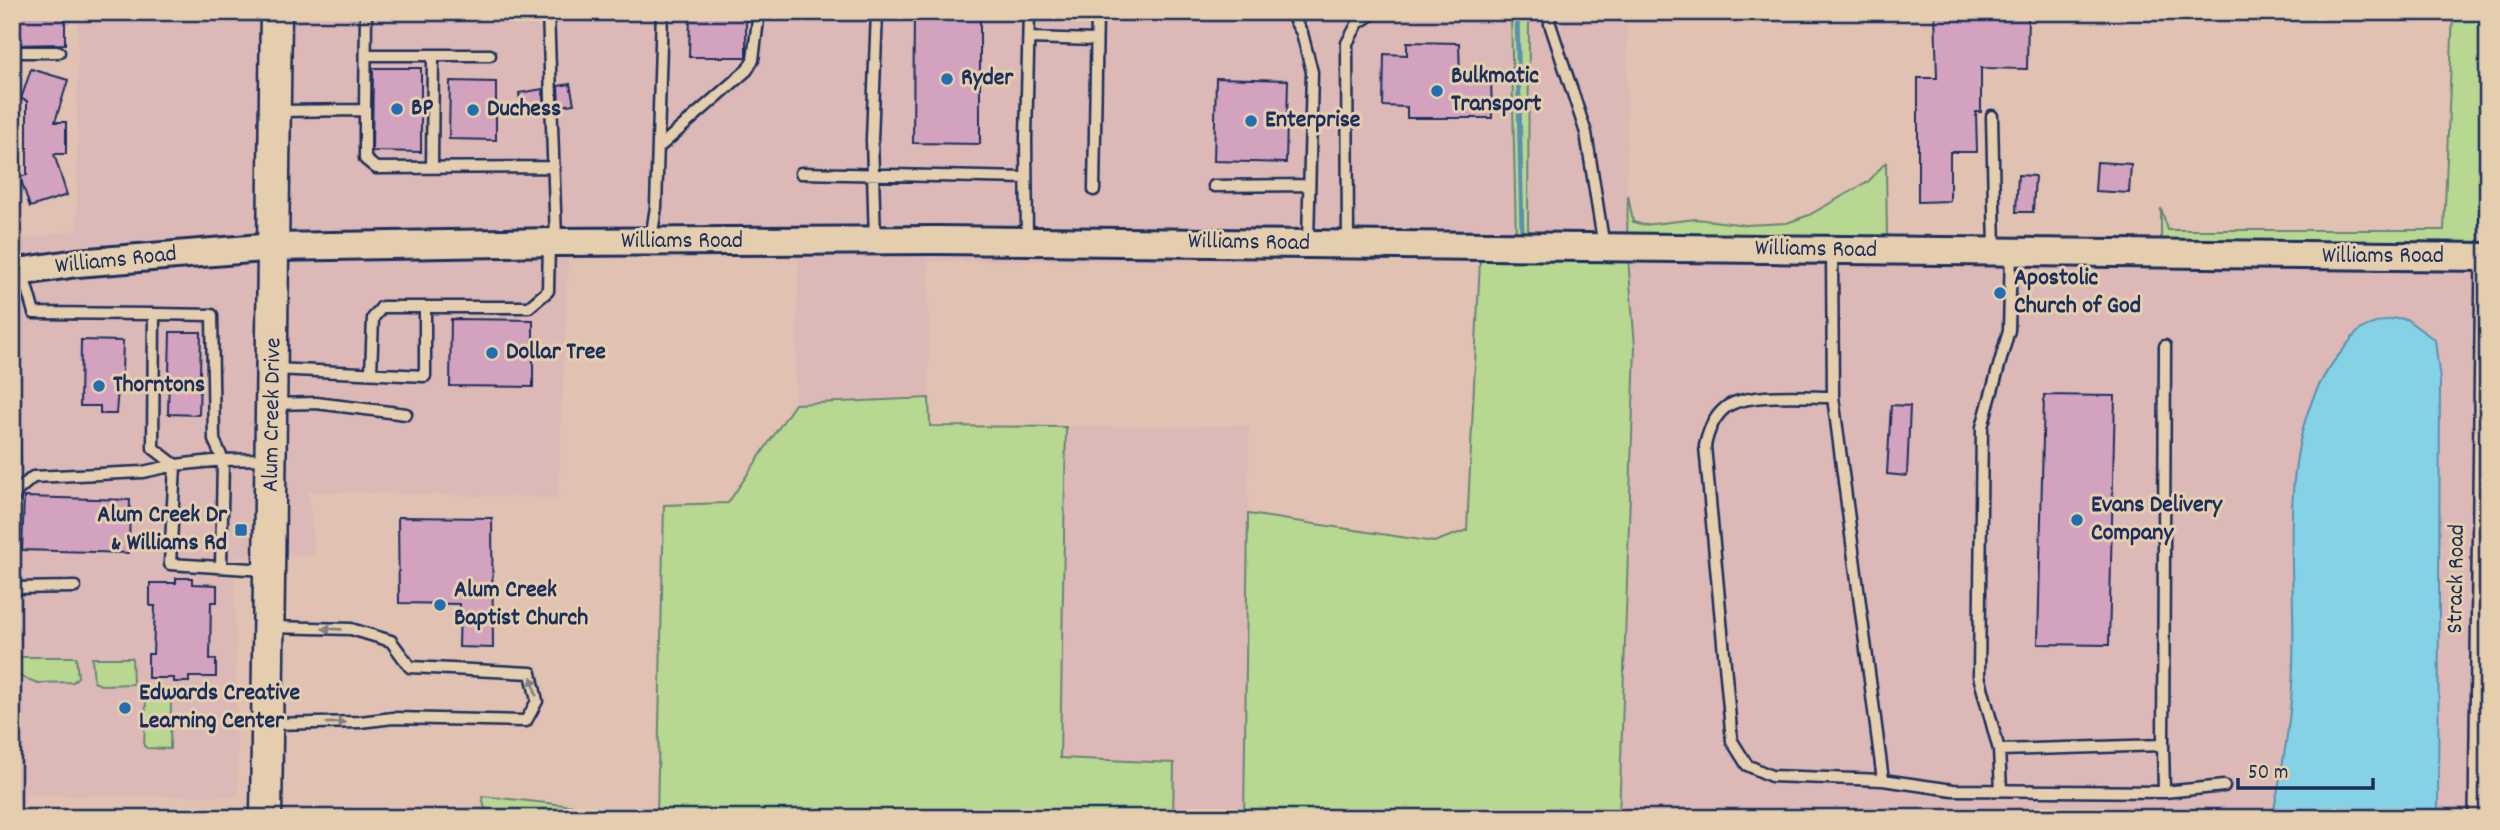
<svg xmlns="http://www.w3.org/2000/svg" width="2500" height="830" viewBox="0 0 2500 830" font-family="Dekko,sans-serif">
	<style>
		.built { fill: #dcb8b6 }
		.green { fill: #b8d891; stroke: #6a8478; stroke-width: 2 }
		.water { fill: #85d1e5; stroke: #5b90af; stroke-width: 2 }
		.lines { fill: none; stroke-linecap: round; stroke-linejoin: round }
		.stream { stroke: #5b90af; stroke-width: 5 }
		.building { fill: #d3a2bf; stroke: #1b2f5e; stroke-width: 2 }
		.lane-casing { stroke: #1b2f5e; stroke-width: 15 }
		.street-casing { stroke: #1b2f5e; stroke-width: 24 }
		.secondary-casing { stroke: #1b2f5e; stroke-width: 32 }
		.primary-casing { stroke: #1b2f5e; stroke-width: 35 }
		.lane { stroke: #e5cead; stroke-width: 10 }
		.street { stroke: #e5cead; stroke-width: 19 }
		.secondary { stroke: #e5cead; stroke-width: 26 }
		.primary { stroke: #e5cead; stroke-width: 30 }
		.oneway { fill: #807e86 }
		.poi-dot { fill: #1f6fb2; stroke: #e5cead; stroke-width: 2.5 }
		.labels { text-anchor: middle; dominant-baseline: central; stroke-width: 6; stroke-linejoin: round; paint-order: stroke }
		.poi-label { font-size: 24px; font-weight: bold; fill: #1b2f5e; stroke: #e5cead; text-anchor: start }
		.street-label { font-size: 24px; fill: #1b2f5e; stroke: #e5cead }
	</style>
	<rect width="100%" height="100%" fill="#e0c1b2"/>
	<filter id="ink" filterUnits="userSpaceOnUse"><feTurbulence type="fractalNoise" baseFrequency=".0143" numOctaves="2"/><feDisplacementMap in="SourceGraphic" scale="14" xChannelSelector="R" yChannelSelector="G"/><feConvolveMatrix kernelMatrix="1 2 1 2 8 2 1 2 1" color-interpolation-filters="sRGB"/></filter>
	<g filter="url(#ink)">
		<path class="built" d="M78 12H1511L1516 259 928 261 929 398 795 404 799 258 587 256 568 259 558 498 308 491 315 555 234 557 238 796 12 795V466L21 465 12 241 77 230Z
			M1529 12H1627V240L2479 245 2468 818H1619L1635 347 1627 241 1528 237Z
			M1249 426 1244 818H1173L1174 764 1060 758 1066 427Z"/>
		<path class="green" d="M1511 12H1529L1528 237 1516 238Z
			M2453 12H2488V53H2482L2479 245 2161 243V208L2168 230H2444Z
			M1886 162 1887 242 1627 240 1628 195 1633 222 1644 225 1696 219 1746 225 1787 223 1809 215 1869 181Z
			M1628 258 1635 347 1619 818H1244L1248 514 1434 542 1467 530 1480 260Z
			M12 296H13L21 466H12Z
			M929 398 930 426 1066 427 1060 758 1174 763 1173 818H506L485 809 482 796 657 815 664 505 728 503 795 404Z
			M18 657H76L78 677 73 682 38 683 19 676Z
			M92 658H132L133 684 101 685 94 682Z
			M146 701H171L170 749 147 748 144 746Z"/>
		<path class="water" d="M2396 318 2406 319 2435 340 2440 381 2438 818H2272C2283 768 2292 716 2293 664 2297 565 2271 431 2343 350 2348 343 2354 335 2360 330 2369 323 2385 321 2396 318Z"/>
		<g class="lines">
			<path class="stream" d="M1517 12 1522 234"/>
		</g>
		<path class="building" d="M12 12H65V44L12 45Z
			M690 12H746V57H689Z
			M914 12 980 15V144L913 143Z
			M1935 12H2028L2027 69 1981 68V112H1976L1977 152H1950V201L1918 202V78H1937Z
			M1407 42 1459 43 1460 76 1491 75 1492 118H1407V107L1383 106 1384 54 1407 55Z
			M373 68H421V152L372 151Z
			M31 69 68 80 55 122H66V154H54L67 195 30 207 20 177 27 175V101L21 99Z
			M1216 78 1288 80 1286 163 1214 161Z
			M450 81 496 82V140L449 139Z
			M570 84 574 104 559 106 558 86Z
			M543 89 544 109 522 113 519 93Z
			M2097 162 2131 164 2129 193 2095 191Z
			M2018 175 2035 176 2033 212H2016Z
			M451 319 533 320V387L450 386Z
			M170 332H201L199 415 168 414Z
			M81 340 123 341 122 372 119 375 116 414H100V406H80Z
			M2044 395 2115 396 2109 645 2038 644Z
			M1891 405 1910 406 1907 476 1887 474Z
			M24 497 130 500 129 553 22 550Z
			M398 517 492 518 493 648 459 647 460 604 399 603Z
			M176 578H192V584L217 585V602H211L210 659H216V677H189V682H174V678H148V654H153L155 606H150V583H176Z"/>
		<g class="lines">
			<defs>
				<path id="lane" d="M548 12 556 239
					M1290 12 1302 33 1312 72 1308 243
					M1549 12 1550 24 1586 133 1604 247
					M1029 38 1096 40
					M12 52H59
					M366 55H490
					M365 110V159L376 168 554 167
					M276 111 365 110 366 12
					M1992 116 1995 249
					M658 148 747 70 753 60 759 12
					M432 167 433 55
					M801 173 1026 178
					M1214 186 1309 185
					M1094 190 1097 12
					M651 239 656 207 662 12
					M875 240 872 139 877 12
					M1027 241 1026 138 1029 12
					M1348 244 1347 43 1358 23 1375 12
					M1832 251 1833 397 1883 780 1953 790 2164 792 2224 786
					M2011 253 2009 330 1982 427 1979 676 1999 750 2163 745 2165 346
					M22 271 34 313 154 314 153 448 175 465 170 564 266 570
					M154 314 212 315 214 440 223 460 221 567
					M274 369 425 376V307
					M371 373 373 318 382 307H529L548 291 549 243
					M1833 397C1807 397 1744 392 1725 408 1713 418 1708 431 1705 446L1732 741 1747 765 1771 776 1883 780
					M273 404 316 403 406 414
					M12 502 17 491 33 477 143 472 175 465 223 460 268 459
					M12 588 75 587
					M271 627 351 629 391 641 410 667 531 673 537 701 526 721 393 718 360 722 272 724
					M2163 745 2164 792
					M1999 750 2001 790"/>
				<path id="street" d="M2479 818 2486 257"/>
				<path id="secondary" d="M12 273 77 263 275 247 556 242 938 240 2488 257"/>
				<path id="primary" d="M266 818 276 12"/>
			</defs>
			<use href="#lane" class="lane-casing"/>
			<use href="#street" class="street-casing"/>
			<use href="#secondary" class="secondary-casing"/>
			<use href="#primary" class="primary-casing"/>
			<use href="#lane" class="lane"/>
			<use href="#street" class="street"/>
			<use href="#secondary" class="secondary"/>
			<use href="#primary" class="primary"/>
		</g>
		<defs><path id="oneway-solid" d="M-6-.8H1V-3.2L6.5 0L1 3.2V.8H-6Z" transform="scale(1.75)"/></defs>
		<g class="oneway">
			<use href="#oneway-solid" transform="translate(332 629) rotate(-178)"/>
			<use href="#oneway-solid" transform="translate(534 686) rotate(-103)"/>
			<use href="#oneway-solid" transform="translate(336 723) rotate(-1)"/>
		</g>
	</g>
	<g class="poi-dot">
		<circle cx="947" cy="79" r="7"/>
		<circle cx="1437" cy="91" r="7"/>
		<circle cx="397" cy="109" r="7"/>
		<circle cx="473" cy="110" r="7"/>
		<circle cx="1251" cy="121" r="7"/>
		<circle cx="2000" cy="293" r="7"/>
		<circle cx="492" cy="353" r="7"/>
		<circle cx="99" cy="386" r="7"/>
		<circle cx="2077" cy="520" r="7"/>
		<rect x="234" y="523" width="14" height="14" rx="3.5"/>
		<circle cx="440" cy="605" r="7"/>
		<circle cx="125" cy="708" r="7"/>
	</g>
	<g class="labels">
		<g class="poi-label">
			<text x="1451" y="77">Bulkmatic<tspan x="1451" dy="28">Transport</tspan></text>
			<text x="961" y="79">Ryder</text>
			<text x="411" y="109">BP</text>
			<text x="487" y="110">Duchess</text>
			<text x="1265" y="121">Enterprise</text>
			<text x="2014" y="279">Apostolic<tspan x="2014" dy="28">Church of God</tspan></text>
			<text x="506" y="353">Dollar Tree</text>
			<text x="113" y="386">Thorntons</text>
			<text x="2091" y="506">Evans Delivery<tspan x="2091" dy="28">Company</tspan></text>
			<text x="227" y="516" text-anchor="end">Alum Creek Dr<tspan x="227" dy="28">&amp; Williams Rd</tspan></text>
			<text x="454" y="591">Alum Creek<tspan x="454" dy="28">Baptist Church</tspan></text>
			<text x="139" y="694">Edwards Creative<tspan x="139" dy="28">Learning Center</tspan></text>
		</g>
		<g class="street-label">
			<text x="682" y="242">Williams Road</text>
			<text transform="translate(1249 243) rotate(1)">Williams Road</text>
			<text transform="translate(1816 250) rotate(1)">Williams Road</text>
			<text x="2383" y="257">Williams Road</text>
			<text transform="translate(116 261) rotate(-6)">Williams Road</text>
			<text transform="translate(273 415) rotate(-89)">Alum Creek Drive</text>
			<text transform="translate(2457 579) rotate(-89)">Strack Road</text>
		</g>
	</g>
	<rect width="2500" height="830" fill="none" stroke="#e5cead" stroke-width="42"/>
	<rect x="21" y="21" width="2458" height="788" fill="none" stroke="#1b2f5e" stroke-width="2.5" filter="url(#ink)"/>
	<path d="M2238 778v10h135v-10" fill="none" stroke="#1b2f5e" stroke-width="3.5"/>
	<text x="2248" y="778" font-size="21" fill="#1b2f5e" stroke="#e5cead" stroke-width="5" paint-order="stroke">50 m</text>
</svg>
